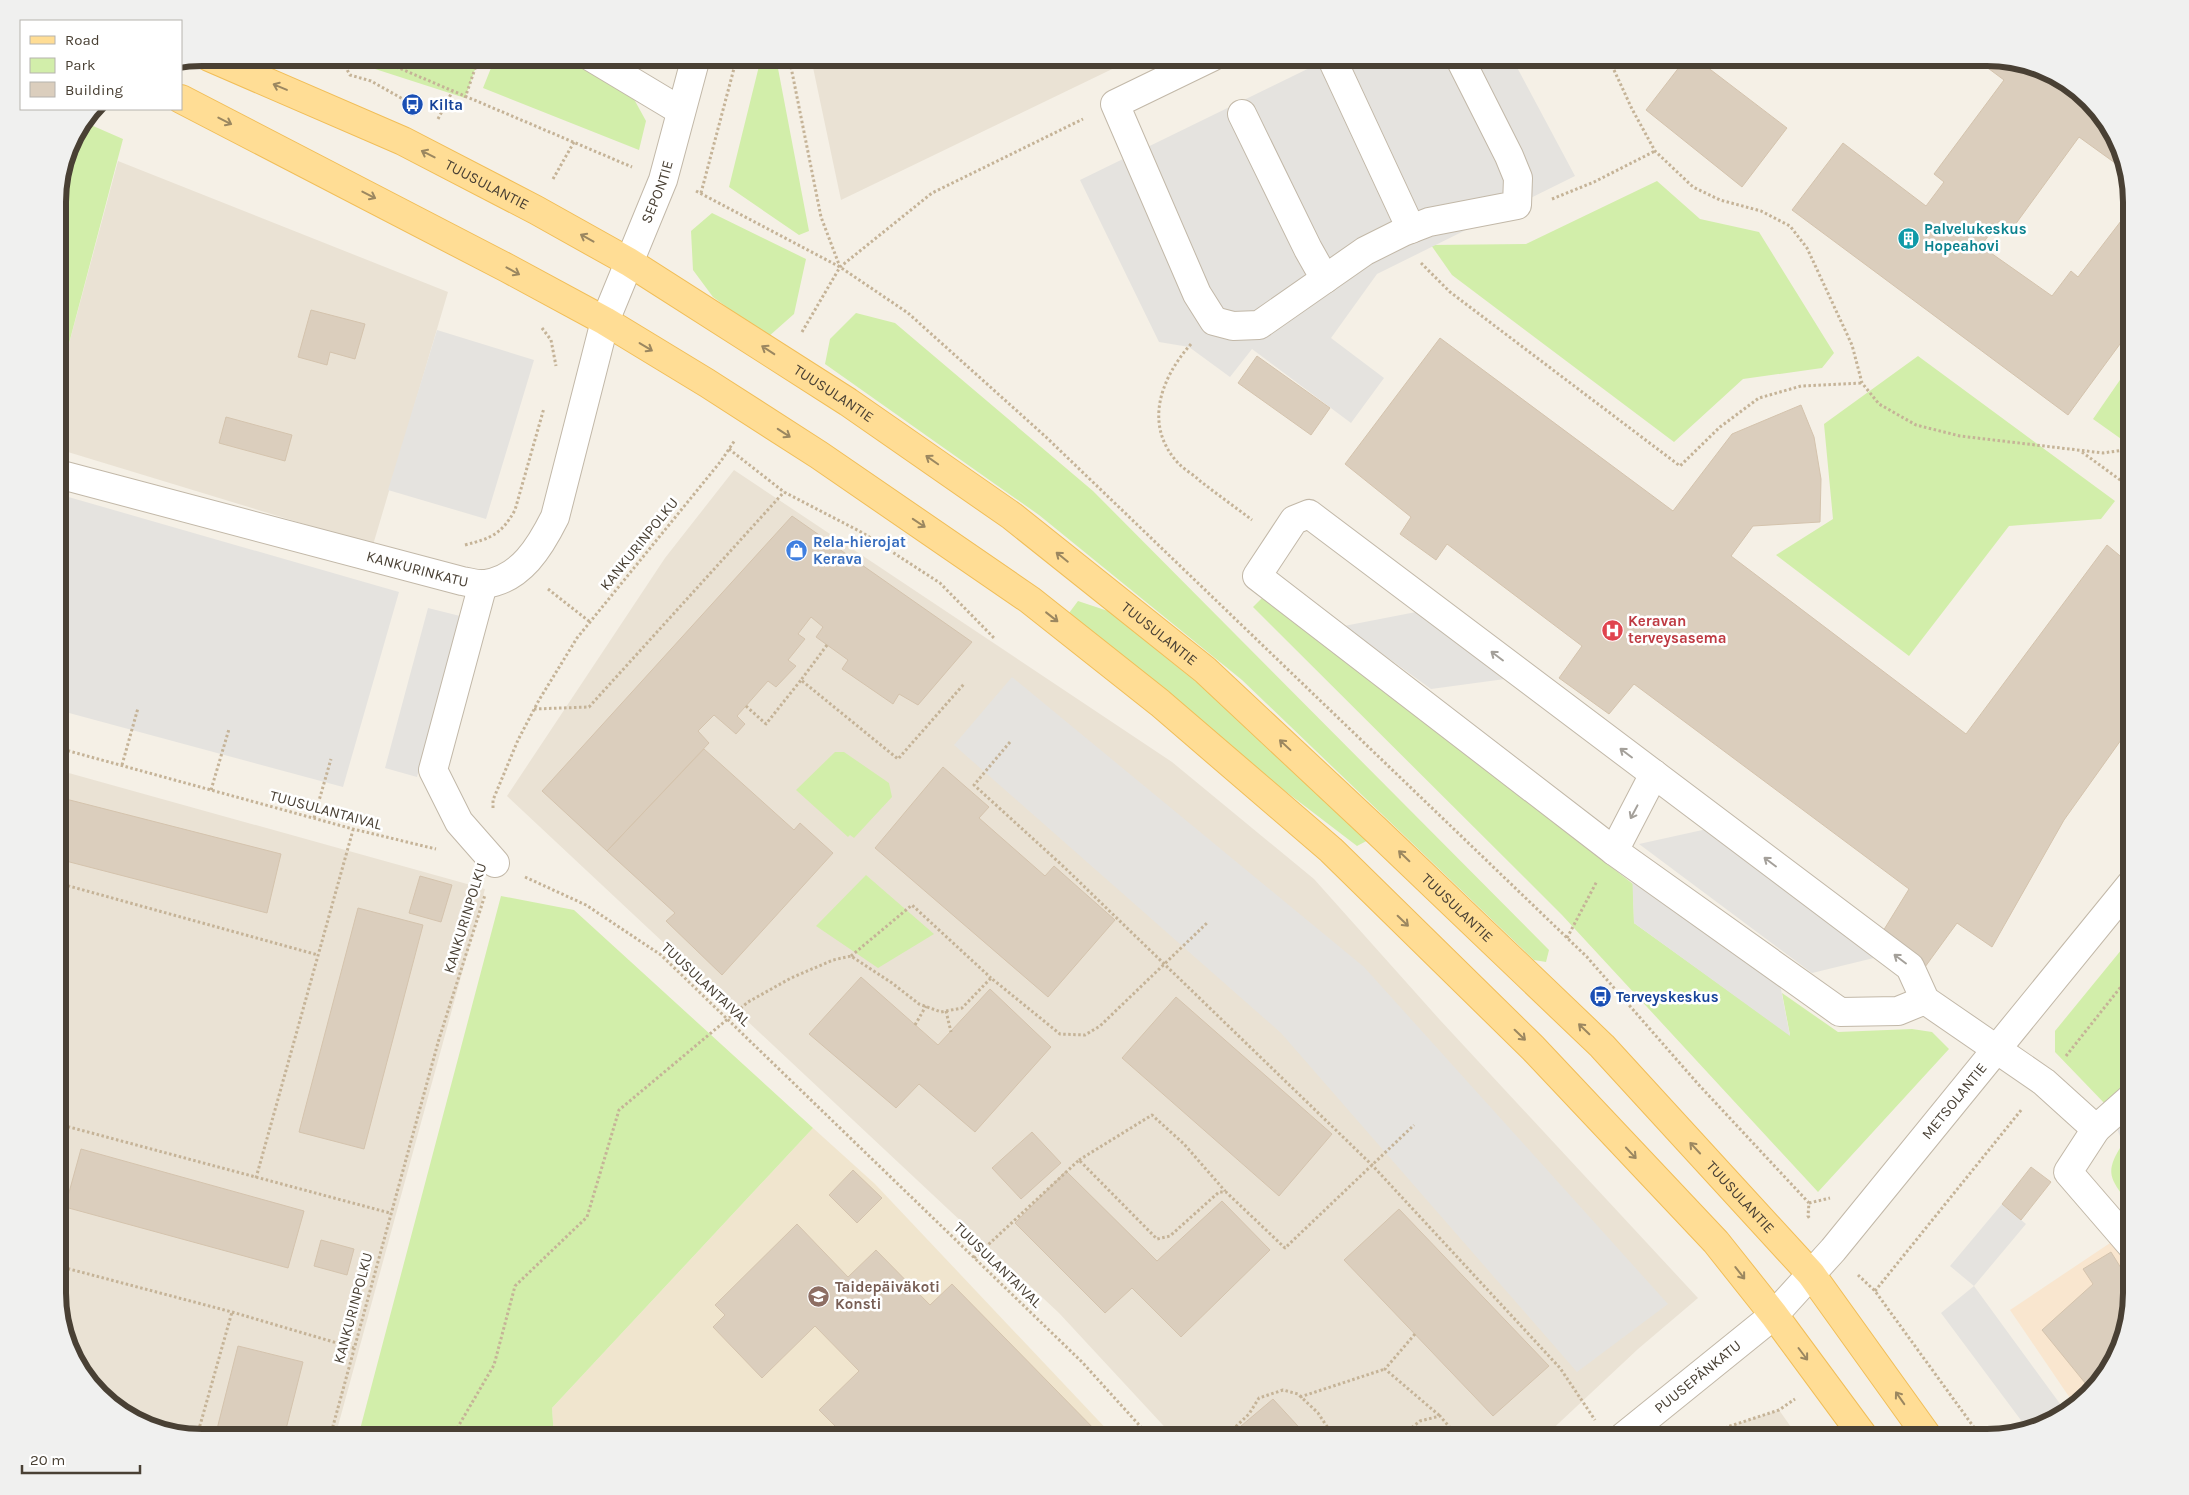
<svg xmlns="http://www.w3.org/2000/svg" width="2189" height="1495" viewBox="0 0 2189 1495" font-family="Karla,sans-serif">
	<style>
		.residential { fill: #eae2d4 }
		.commercial { fill: #f9e6cf }
		.education { fill: #f0e5ce }
		.green { fill: #d2eeaa }
		.parking { fill: #e5e3df }
		.building { fill: #dbcebd; stroke: #d4c3ad }
		.lines { fill: none; stroke-linecap: round; stroke-linejoin: round }
		.minor-casing { stroke: #c2b8a8; stroke-width: 30 }
		.major-casing { stroke: #f1be58; stroke-width: 30 }
		.path { stroke: #c5b397; stroke-width: 3; stroke-dasharray: 2.5 2.5; stroke-linecap: butt }
		.minor { stroke: #fff; stroke-width: 28 }
		.major { stroke: #ffdd95; stroke-width: 28 }
		.oneway { stroke: #9b8760 }
		.oneway2 { stroke: #a4a09a }
		.labels { text-anchor: middle; dominant-baseline: central; stroke-width: 5; stroke-linejoin: round; paint-order: stroke }
		.transit-label { font-size: 15px; font-weight: bold; fill: #164399; stroke: #fff; text-anchor: start }
		.street-label { font-size: 15px; fill: #494034; stroke: #fff }
		.culture-label { font-size: 15px; font-weight: bold; fill: #0d838f; stroke: #fff; text-anchor: start }
		.shop-label { font-size: 15px; font-weight: bold; fill: #366cbe; stroke: #fff; text-anchor: start }
		.health-label { font-size: 15px; font-weight: bold; fill: #be3a42; stroke: #fff; text-anchor: start }
		.education-label { font-size: 15px; font-weight: bold; fill: #785e54; stroke: #fff; text-anchor: start }
		.rim { fill: none; stroke: #494034; stroke-width: 6 }
	</style>
	<rect width="100%" height="100%" fill="#f5f0e6"/>
	<path class="residential" d="M623 58 643 57V58L639 67Z
		M811 58V57L1135 58 841 200Z
		M118 161 448 292 373 545 58 449V385Z
		M734 470 1172 762 1314 879 1440 1020 1698 1298 1638 1349 1544 1437H1174L1059 1313 507 796 665 558Z
		M58 770 485 889 335 1437H202L122 1413 77 1365 58 1302Z
		M1779 1410 1798 1437H1708L1718 1430Z"/>
	<path class="commercial" d="M2131 1229V1293L2107 1373 2074 1404 2010 1310Z"/>
	<path class="education" d="M813 1128 875 1184 1114 1437H554L552 1408Z"/>
	<path class="green" d="M341 58H479L465 98Z
		M495 58H573L594 66 629 90 646 121 639 150 483 88Z
		M761 58H776L809 231 799 235 729 187Z
		M84 122 123 139 58 385V193L72 139Z
		M1657 181 1700 219 1759 232 1834 353 1822 368 1743 379 1674 442 1452 275 1431 245 1526 244Z
		M712 213 806 259 794 314 768 337 713 297 693 270 691 231Z
		M856 313 895 323 1093 491 1549 950 1546 962 1534 960 1242 680 1039 515 825 364 830 339Z
		M1918 356 2115 501 2101 519 2009 526 1909 656 1776 555 1833 519 1824 424Z
		M2131 364V446L2093 419Z
		M1264 596 1633 884 1634 923 1790 1035 1782 993 1838 1032 1912 1029 1932 1032 1949 1049 1818 1192 1562 915 1253 607Z
		M1078 601 1108 611 1246 722 1374 837 1357 846 1234 752 1069 613Z
		M835 752H844L889 783 892 797 854 838 850 835 848 837 796 790Z
		M866 875 934 934 878 968 816 926Z
		M501 896 574 910 813 1128 552 1408 554 1437H358Z
		M2131 938V1075L2107 1106 2055 1052V1031Z
		M2131 1140V1208C2112 1178 2102 1176 2123 1143Z"/>
	<path class="parking" d="M1332 57 1512 58 1575 176 1377 274 1331 338 1384 378 1351 423 1252 349 1230 377 1189 347 1159 342 1080 180Z
		M437 330 534 360 486 519 388 490Z
		M58 494 399 592 343 787 58 710Z
		M428 608 460 616 417 777 385 768Z
		M1416 612 1505 679 1431 689 1344 626Z
		M1012 677 1364 967 1668 1304 1577 1372 1281 1033 954 745Z
		M1707 829 1878 957 1812 973 1639 844Z
		M1632 871 1779 979 1790 1036 1634 923Z
		M2131 1075V1140L2123 1143 2107 1106Z
		M2002 1204 2026 1224 1974 1286 2066 1412 2059 1418 2026 1427 1941 1313 1974 1286 1950 1266Z"/>
	<path class="building" d="M1687 57H1694L1787 128 1742 187 1646 110Z
		M1912 57H1936L1927 68Z
		M1973 57H1986L2067 82 2112 130 2122 168 2079 137 2012 229 1999 221 1981 246 2052 296 2071 271 2078 277 2121 221 2131 229V329L2068 415 1792 210 1843 143 1926 206 1944 182 1934 174 2004 80Z
		M311 310 365 324 355 359 330 352 327 365 298 357Z
		M1440 338 1673 511 1732 434 1801 405 1814 437 1821 479 1820 522 1753 526 1731 556 1966 734 2107 545 2131 565V726L2064 820 1992 947 1957 923 1925 967 1880 936 1909 889 1634 684 1609 714 1559 678 1582 646 1447 544 1436 560 1400 534 1411 517 1345 464Z
		M1257 356 1330 408 1311 435 1238 383Z
		M226 417 292 435 285 461 219 443Z
		M792 516 972 642 918 705 899 694 893 704 842 669 848 660 816 637 823 627 811 617 798 634 805 639 788 660 796 666 776 687 768 681 737 716 745 724 736 734 714 715 698 731 709 743 607 851 542 791Z
		M704 749 794 830 800 823 833 853 722 975 666 921 675 913 607 851Z
		M943 767 989 807 979 818 1045 876 1054 866 1115 920 1048 997 875 848Z
		M58 797 281 854 267 913 58 859Z
		M420 876 452 885 441 922 409 913Z
		M358 908 423 925 364 1149 299 1132Z
		M861 977 938 1045 990 989 1051 1047 975 1132 919 1084 896 1108 809 1034Z
		M1176 997 1332 1134 1279 1196 1122 1058Z
		M1032 1132 1061 1163 1021 1199 992 1168Z
		M81 1149 304 1211 288 1268 65 1207Z
		M2031 1167 2051 1182 2021 1220 2002 1204Z
		M853 1170 882 1198 857 1223 829 1195Z
		M1066 1171 1157 1261 1222 1201 1270 1250 1181 1337 1132 1288 1105 1313 1015 1223Z
		M1399 1209 1549 1366 1493 1416 1344 1260Z
		M797 1224 848 1277 876 1250 930 1305 952 1284 1102 1437H941L938 1434 934 1437H846L819 1410 859 1371 815 1326 762 1378 713 1327 725 1315 715 1305Z
		M321 1240 354 1249 347 1275 314 1266Z
		M2111 1252 2121 1268 2131 1261V1293L2107 1373 2090 1389 2042 1330 2093 1284 2083 1269Z
		M238 1346 303 1362 284 1437H215Z
		M1273 1399 1308 1437H1228Z
		M1423 1430 1431 1437H1415Z"/>
	<g class="lines">
		<defs>
			<g id="minor">
				<path d="M591 57 681 111"/>
				<path d="M1212 57 1115 104 1197 294 1214 321 1233 326 1259 325 1365 251 1403 232 1429 222 1517 205 1518 178 1509 156 1459 57"/>
				<path d="M1331 57 1411 229"/>
				<path d="M1242 114 1308 249 1325 279"/>
				<path id="s1" d="M58 474 462 581C469 582 478 585 485 584 521 579 540 547 555 517L605 321 663 180 696 57"/>
				<path d="M483 584 433 770 459 822 495 863"/>
				<path d="M1614 851 1654 774"/>
				<path d="M1925 1000 1898 1011 1840 1012 1614 851 1257 576 1294 520 1309 514 1910 967 1925 1000 2044 1082 2096 1129 2131 1098"/>
				<path d="M2096 1129 2068 1172 2131 1245"/>
				<path id="s2" d="M1623 1437 1774 1315 1833 1250 2131 884"/>
			</g>
			<g id="major">
				<path id="s3" d="M209 57 403 141 536 210 629 262 848 402 1012 516 1205 670 1377 831 1602 1046 1811 1274 1928 1437"/>
				<path d="M181 99 507 268 605 321 707 383 819 455 1030 600 1160 703 1331 850 1533 1048 1716 1242 1774 1315 1864 1437"/>
			</g>
		</defs>
		<use href="#minor" class="minor-casing"/>
		<use href="#major" class="major-casing"/>
		<path class="path" d="M340 57 350 75 371 81 417 107
			M373 57 632 167
			M789 57 821 217 840 267
			M1614 70 1632 109 1655 151 1693 187 1720 200 1761 211 1790 226 1807 248 1852 345 1862 383 1879 404 1916 425 1960 436 2103 453 2131 449
			M465 98 479 57
			M438 119 452 92
			M553 179 574 142
			M696 191 840 267 908 313 1046 437 1587 957 1698 1084 1809 1203 1808 1216 1810 1219
			M701 193 737 57
			M1552 199 1594 182 1655 151
			M1421 263 1450 292 1680 466 1720 427 1759 398 1801 386 1862 383
			M542 328 551 340 556 366
			M802 332 840 267 932 193 1083 119
			M1191 344C1160 379 1143 426 1179 464 1185 470 1194 475 1200 481 1217 494 1235 507 1252 520
			M729 449 784 492 863 533 940 583 995 639
			M2082 452 2131 488
			M465 545C491 538 501 535 515 510L544 408
			M548 589 590 622
			M827 645 801 680 898 759 964 684
			M746 706 766 724 801 680
			M534 709 589 707 784 492
			M1010 742 974 785 1064 867 1372 1165 1560 1368 1595 1420
			M58 748 353 829 436 849
			M122 765 138 708
			M211 790 229 729
			M493 808V800L518 740 539 700 577 638 721 461 735 440
			M314 818 331 759
			M2124 849 2131 840
			M525 877 586 905 661 955 1082 1362 1150 1437
			M58 883 318 955
			M1567 938 1597 881
			M851 956 912 905 991 978
			M946 1011 951 1032
			M915 1025 926 1006
			M2066 1056 2131 974
			M58 1124 390 1213
			M1079 1160 1152 1115 1184 1144 1225 1191
			M256 1178 353 830
			M1809 1203 1830 1198
			M974 1258 1079 1160 1157 1239 1170 1236 1219 1192H1226L1285 1248 1414 1125
			M58 1266 232 1312 354 1348
			M1858 1275 1875 1291 1981 1437
			M1875 1291 2022 1109
			M1415 1334 1385 1369 1440 1416
			M1300 1397 1385 1369
			M197 1436 232 1312
			M330 1437 439 1039 485 895
			M452 1437 494 1365 515 1286 587 1217 619 1110 748 1002 791 978 833 960 851 956 892 983 919 1004 941 1012 962 1008 991 978 1060 1034 1085 1035 1100 1026 1208 922
			M1225 1437 1249 1414 1259 1398 1283 1390 1298 1394 1318 1413 1334 1437
			M1400 1437 1420 1421 1440 1416 1458 1437
			M1707 1437 1718 1430 1779 1410 1795 1399"/>
		<use href="#minor" class="minor"/>
		<use href="#major" class="major"/>
	</g>
	<defs><path id="oneway-shaft" d="M-6 0H5M1.5-3L5.5 0L1.5 3" fill="none" stroke-width="1.6" stroke-linecap="round" stroke-linejoin="round" transform="scale(1.25)"/></defs>
	<g class="oneway">
		<use href="#oneway-shaft" transform="translate(280 87) rotate(-157)"/>
		<use href="#oneway-shaft" transform="translate(225 121) rotate(27)"/>
		<use href="#oneway-shaft" transform="translate(428 154) rotate(-153)"/>
		<use href="#oneway-shaft" transform="translate(369 195) rotate(27)"/>
		<use href="#oneway-shaft" transform="translate(587 238) rotate(-151)"/>
		<use href="#oneway-shaft" transform="translate(513 271) rotate(29)"/>
		<use href="#oneway-shaft" transform="translate(646 347) rotate(31)"/>
		<use href="#oneway-shaft" transform="translate(768 350) rotate(-147)"/>
		<use href="#oneway-shaft" transform="translate(784 433) rotate(33)"/>
		<use href="#oneway-shaft" transform="translate(932 460) rotate(-145)"/>
		<use href="#oneway-shaft" transform="translate(919 523) rotate(34)"/>
		<use href="#oneway-shaft" transform="translate(1062 557) rotate(-141)"/>
		<use href="#oneway-shaft" transform="translate(1052 617) rotate(38)"/>
		<use href="#oneway-shaft" transform="translate(1285 745) rotate(-137)"/>
		<use href="#oneway-shaft" transform="translate(1404 856) rotate(-136)"/>
		<use href="#oneway-shaft" transform="translate(1403 921) rotate(44)"/>
		<use href="#oneway-shaft" transform="translate(1584 1029) rotate(-136)"/>
		<use href="#oneway-shaft" transform="translate(1520 1035) rotate(44)"/>
		<use href="#oneway-shaft" transform="translate(1695 1148) rotate(-133)"/>
		<use href="#oneway-shaft" transform="translate(1631 1153) rotate(47)"/>
		<use href="#oneway-shaft" transform="translate(1740 1273) rotate(52)"/>
		<use href="#oneway-shaft" transform="translate(1803 1354) rotate(53)"/>
		<use href="#oneway-shaft" transform="translate(1900 1398) rotate(-125)"/>
	</g>
	<g class="oneway2">
		<use href="#oneway-shaft" transform="translate(1497 656) rotate(-143)"/>
		<use href="#oneway-shaft" transform="translate(1626 753) rotate(-143)"/>
		<use href="#oneway-shaft" transform="translate(1634 812) rotate(118)"/>
		<use href="#oneway-shaft" transform="translate(1770 862) rotate(-143)"/>
		<use href="#oneway-shaft" transform="translate(1900 959) rotate(-143)"/>
	</g>
	<defs>
		<symbol id="bus-disc" viewBox="-11 -11 22 22"><circle r="9.5" fill="#1a4fb4" stroke="#fff"/><path d="M-5-6H5V4H4V6H2V4H-2V6H-4V4H-5ZM-3.5-4V0h7V-4ZM-3.5 1.2v1.5H-2V1.2ZM2 1.2v1.5H3.5V1.2Z" fill="#fff"/></symbol>
		<symbol id="building-disc" viewBox="-11 -11 22 22"><circle r="9.5" fill="#0f9aa8" stroke="#fff"/><path d="M-4-6H4V6H1V3H-1V6H-4ZM-2.5-4.3h1.7v1.8h-1.7ZM.8-4.3h1.7v1.8H.8ZM-2.5-1h1.7V.8h-1.7ZM.8-1h1.7V.8H.8Z" fill="#fff"/></symbol>
		<symbol id="shop-disc" viewBox="-11 -11 22 22"><circle r="9.5" fill="#3f7fe0" stroke="#fff"/><path d="M-5-2.5h2.3a2.7 3.5 0 0 1 5.4 0H5L5.5 6h-11ZM-1.5-2.5h3a1.5 2.3 0 0 0-3 0Z" fill="#fff"/></symbol>
		<symbol id="hospital-disc" viewBox="-11 -11 22 22"><circle r="9.5" fill="#e0444e" stroke="#fff"/><path d="M-5-5h3v3.5h4V-5h3V5h-3V1.5h-4V5h-3Z" fill="#fff"/></symbol>
		<symbol id="school-disc" viewBox="-11 -11 22 22"><circle r="9.5" fill="#8d6e63" stroke="#fff"/><path d="M0-5L7-2L0 1L-7-2ZM-4 1L0 2.5L4 1V4Q0 6-4 4Z" fill="#fff"/></symbol>
	</defs>
	<g fill-rule="evenodd">
		<use href="#bus-disc" x="400" y="92" width="25" height="25"/>
		<use href="#building-disc" x="1896" y="226" width="25" height="25"/>
		<use href="#shop-disc" x="784" y="538" width="25" height="25"/>
		<use href="#hospital-disc" x="1600" y="618" width="25" height="25"/>
		<use href="#bus-disc" x="1588" y="984" width="25" height="25"/>
		<use href="#school-disc" x="806" y="1284" width="25" height="25"/>
	</g>
	<g class="labels">
		<g class="transit-label">
			<text x="429" y="105">Kilta</text>
			<text x="1616" y="997">Terveyskeskus</text>
		</g>
		<g class="street-label">
			<text stroke="none"><textPath href="#s3" startOffset="306">TUUSULANTIE</textPath></text>
			<text stroke="none"><textPath href="#s1" startOffset="884">SEPONTIE</textPath></text>
			<text stroke="none"><textPath href="#s3" startOffset="711">TUUSULANTIE</textPath></text>
			<text transform="translate(639 544) rotate(-51)">KANKURINPOLKU</text>
			<text stroke="none"><textPath href="#s1" startOffset="372">KANKURINKATU</textPath></text>
			<text stroke="none"><textPath href="#s3" startOffset="1116">TUUSULANTIE</textPath></text>
			<text transform="translate(326 810) rotate(15)">TUUSULANTAIVAL</text>
			<text stroke="none"><textPath href="#s3" startOffset="1521">TUUSULANTIE</textPath></text>
			<text transform="translate(465 918) rotate(-73)">KANKURINPOLKU</text>
			<text transform="translate(706 984) rotate(43)">TUUSULANTAIVAL</text>
			<text stroke="none"><textPath href="#s2" startOffset="474">METSOLANTIE</textPath></text>
			<text stroke="none"><textPath href="#s3" startOffset="1926">TUUSULANTIE</textPath></text>
			<text transform="translate(998 1265) rotate(44)">TUUSULANTAIVAL</text>
			<text transform="translate(353 1308) rotate(-75)">KANKURINPOLKU</text>
			<text stroke="none"><textPath href="#s2" startOffset="96">PUUSEPÄNKATU</textPath></text>
		</g>
		<g class="culture-label">
			<text x="1924" y="229">Palvelukeskus<tspan x="1924" dy="17">Hopeahovi</tspan></text>
		</g>
		<g class="shop-label">
			<text x="813" y="542">Rela-hierojat<tspan x="813" dy="17">Kerava</tspan></text>
		</g>
		<g class="health-label">
			<text x="1628" y="621">Keravan<tspan x="1628" dy="17">terveysasema</tspan></text>
		</g>
		<g class="education-label">
			<text x="835" y="1287">Taidepäiväkoti<tspan x="835" dy="17">Konsti</tspan></text>
		</g>
	</g>
	<path d="M0 0H2189V1495H0ZM202 66H1987A136 136 0 0 1 2123 202V1293A136 136 0 0 1 1987 1429H202A136 136 0 0 1 66 1293V202A136 136 0 0 1 202 66Z" fill="#f0f0ef" fill-rule="evenodd"/>
	<path class="rim" d="M202 66H1987A136 136 0 0 1 2123 202V1293A136 136 0 0 1 1987 1429H202A136 136 0 0 1 66 1293V202A136 136 0 0 1 202 66Z"/>
	<rect x="20" y="20" width="162" height="90" fill="#ffffff" stroke="#b6b3ae"/>
	<rect x="30" y="36" width="25" height="8" fill="#ffdd95" stroke="#b6b3ae"/>
	<text x="65" y="45" font-size="15" fill="#494034">Road</text>
	<rect x="30" y="58" width="25" height="15" fill="#d2eeaa" stroke="#b6b3ae"/>
	<text x="65" y="70" font-size="15" fill="#494034">Park</text>
	<rect x="30" y="82" width="25" height="15" fill="#dbcebd" stroke="#b6b3ae"/>
	<text x="65" y="95" font-size="15" fill="#494034">Building</text>
	<path d="M22 1465v8h118v-8" fill="none" stroke="#494034" stroke-width="2.5"/>
	<text x="30" y="1465" font-size="15" fill="#494034" stroke="#ffffff" stroke-width="4" paint-order="stroke">20 m</text>
</svg>
